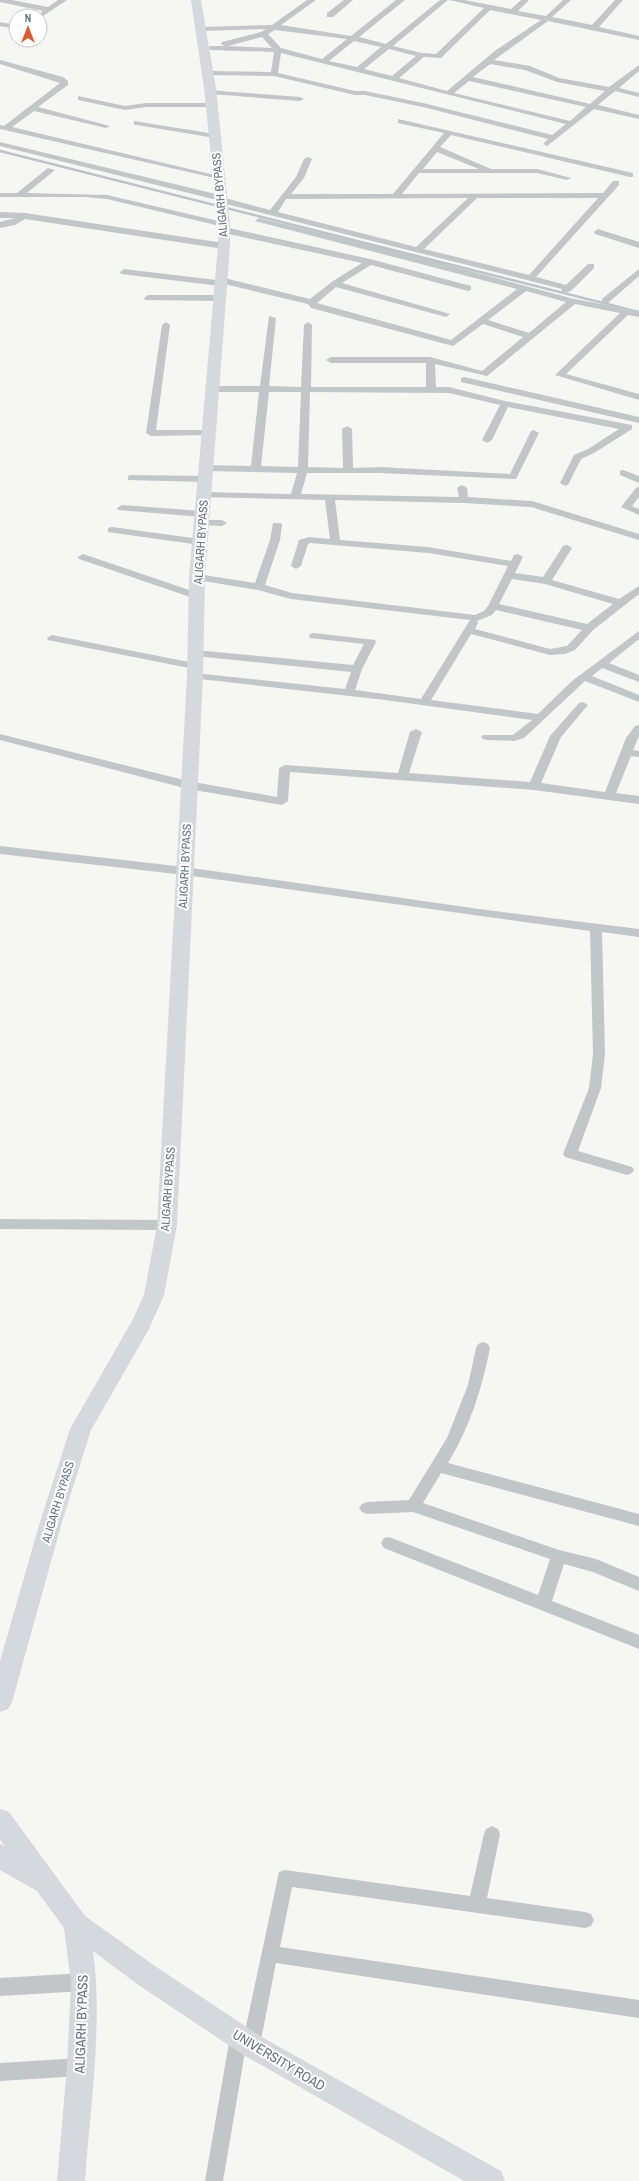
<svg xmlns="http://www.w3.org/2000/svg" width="639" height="2181" viewBox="0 0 639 2181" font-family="'Archivo Narrow',sans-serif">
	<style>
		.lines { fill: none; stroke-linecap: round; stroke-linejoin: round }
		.stream { stroke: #bac3c8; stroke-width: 2.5 }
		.street { fill: #c2c6c9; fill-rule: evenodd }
		.secondary { fill: #d5d8dc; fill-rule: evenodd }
		.labels { text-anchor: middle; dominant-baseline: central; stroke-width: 4; stroke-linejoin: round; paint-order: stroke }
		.street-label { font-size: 12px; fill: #677582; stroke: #fff }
		.near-street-label { font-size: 14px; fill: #677582; stroke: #fff }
	</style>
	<rect width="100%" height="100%" fill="#f6f6f3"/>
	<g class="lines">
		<path class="stream" d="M0 151 639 312"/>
		<path class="street" d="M0 0H12L48 7 58 0H67L43 16 39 14 43 11 0 2Z
			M307 0H316L281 25 351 36 396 0H405L359 37 386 44 440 0H448L393 46 422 53 436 54 484 8 449 0H464L511 9 521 0H529L518 11 546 16 563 0H571L552 17 592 25 615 0H623L599 27 639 36V40L548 21 494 60 530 66 559 78 609 87 639 65V71L619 88 639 93V97L615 91 598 105 639 115V119L594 109 547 146 543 144 548 139 423 107 365 95H355L274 76 205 75 204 73 208 71 271 72 274 52 211 50 207 48 211 46H225L221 44 222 42 261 32 266 29 201 31 197 29 198 27 272 25ZM490 10 541 20 496 50 447 91 399 78 424 57 441 58ZM275 30 347 39 322 59 281 48 268 34ZM262 37 272 48 225 46H228ZM354 41 381 47 357 67 329 61ZM389 49 416 56 392 76 364 69ZM281 53 566 124 552 135 423 103 365 91H355L278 73ZM490 64 525 70 557 82 605 91 590 104 473 77ZM469 81 586 107 570 121 454 93Z
			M344 0H353L333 17H327V13Z
			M0 22 16 25V29L0 26Z
			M0 60 63 77 68 81V85L38 107 110 126 106 128 34 111 12 127 223 177 219 179 0 129V125L4 126 60 83 0 64Z
			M208 90 300 97 304 99 300 101 211 94 207 92Z
			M78 96 125 106 146 103H212L216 105 212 107H146L125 110 78 100Z
			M398 119 633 173V177H630L451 135 440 147 491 169H537L571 178 567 180 537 173H419L402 194 603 193 613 181H619V185L536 277 566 285 588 264H594V268L572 290 565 294 561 291 562 289 218 202 217 200 0 146V142L224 196 225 198 270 210 296 177 304 159 308 157 312 159 304 178 291 194H393L444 133 398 123ZM437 152 479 169H423ZM468 198 416 247 278 212 286 199ZM477 198H598L529 275 424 249Z
			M134 121 215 134 219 136 215 138 137 125H134Z
			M48 168 55 170 27 193 107 195 227 223 228 225 224 227 370 259 471 286V290L468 291 371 265 342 283 450 314 446 317 336 287 317 303 451 340 517 289 255 221 259 218 404 253 574 299 639 311V317L628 315 566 374 639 394V400L555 375 620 313 575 304 487 376 435 364 436 387H449L505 401 632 425V429L594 453 581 459 568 485 565 486 560 483 574 455 588 449 619 429 508 407 492 440 487 443 482 440 500 405 449 393 310 392 308 467 343 468 342 429 347 426 352 429 353 468 379 467 510 474 531 431 534 430 539 433 516 479 379 473H307L301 494 459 497 457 488 462 485 467 488 468 497 532 501 639 534V540L531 507 464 503 335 500 340 540 428 547 511 561 514 555 518 554 523 557 515 573 543 577 563 546 567 545 572 548 552 580 619 599 639 586V594L593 630 575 650 565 654 550 655 471 634 431 700 538 714 572 681 639 631V639L609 663 639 675V682L602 668 592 676 639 695V702L585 681 524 738 514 741 487 740 483 739 481 737 483 735H513L532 720 385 700 191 678 190 676 195 673 345 689 351 672 195 656 190 653 195 650 353 665 364 644 310 638 309 636 310 634 314 633 375 640 376 642 362 669 355 690 421 699 470 620 291 599 258 590 197 580 192 577 197 574 255 583 270 540 273 523H281L282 525 280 540 265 585 292 593 475 615 484 611 488 606 508 566 428 553 310 543 308 544 301 566 296 569 291 566 299 540 309 537 330 539 325 500 201 497 199 495 204 492 291 494 297 473 206 471 201 468 206 465 251 466 259 392H212L207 389 212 386H260L269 316 276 318 269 386 301 387 304 325 308 322 312 325 311 387H426V363H331L326 360 331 357H430L482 371 523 337 483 324 453 346 311 308 308 304 224 284 220 286 121 274 120 272 124 269 216 280 220 277 310 299 333 281 362 263 224 233 220 230 224 227 107 199 85 197H0V193H17ZM526 291 566 302 529 333 488 320ZM269 392H301L298 467 261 466ZM512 579 545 584 613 604 587 624 499 604ZM496 610 582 630 567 646 550 649 475 629 478 623 477 621 492 615Z
			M0 212 25 213 224 243 228 246 224 249 25 219 15 225 0 228V222L15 218H0Z
			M598 229 639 242V248L595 234 594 232Z
			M639 269V276L608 303H602V299Z
			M148 295H219L223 298 219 301 145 300 144 298Z
			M166 322 170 325 156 430H208L211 431V435L151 436 146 433 162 325Z
			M464 377 639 417V423L461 382V378Z
			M623 470 639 476V483L620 475V471Z
			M131 475 205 476 210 479 205 482 128 480V476Z
			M639 487V497L632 506 639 509V515L621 507 636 488Z
			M122 505 202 511 207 514 202 517 118 510 117 508Z
			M202 520H222L227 523 222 526 198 525 197 523Z
			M112 527 200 539 205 542 200 545 108 532V528Z
			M83 554 201 594 202 596 201 598H193L79 559 78 557Z
			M52 635 194 663 199 666 194 669 48 640 47 638Z
			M583 702 588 705 561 737 541 783 605 792 626 738 635 726 639 725V736L633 750 639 751V757L631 756 616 793 639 796V804L534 790 290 772 288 801 282 805 188 789 0 740V734L188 781 277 797 279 768 285 765 398 773 410 732 416 729 422 732 409 773 530 782 550 736 579 703Z
			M0 846 185 867 479 909 639 929V937L602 932 605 1054 601 1088 578 1151 632 1167 634 1170 632 1173 627 1175 565 1157 563 1154 589 1088 593 1054 590 931 185 875 0 854Z
			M0 1219 167 1220 172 1221 174 1225 172 1229 167 1230 0 1229Z
			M483 1342 488 1344 490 1348C482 1388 470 1427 448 1463L639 1514V1526L441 1473 423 1503 559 1550 596 1559 639 1577V1591L593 1572 564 1564 552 1601 639 1635V1649L384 1548 381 1543 384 1538 389 1537 538 1595 550 1559 413 1512 367 1514 362 1512 359 1508 362 1504 367 1502 409 1500 447 1438 468 1385 476 1348 478 1344Z
			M492 1826 498 1829 500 1834 487 1898 585 1912 591 1914 594 1920 591 1926 585 1928 292 1887 280 1947 639 2000V2018L276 1963 260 2045 257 2051 251 2054 245 2052 223 2181H205L230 2037 233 2031 239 2028 245 2031 279 1872 285 1870 470 1896 484 1834 486 1829Z
			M84 1973 90 1976 93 1982 90 1988 84 1991 0 1996V1978Z
			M80 2058 86 2061 89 2067 86 2073 80 2076 0 2081V2063Z"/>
		<path class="secondary" d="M191 0H201L216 88 230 225V246L205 577 203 676 177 1225 164 1295 149 1329 91 1430 62 1522 12 1702 8 1709 0 1712V1661L40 1522 70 1429 132 1321 144 1295 157 1225 187 676 189 577 218 246V225L204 88Z
			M0 1809 9 1812 85 1916 155 1966 260 2036 501 2171 505 2181H464L242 2054 137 1984 93 1951C103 2024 90 2108 85 2181H57L67 2067 71 1982 64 1928 37 1891 0 1870V1844L5 1846 0 1840Z"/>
	</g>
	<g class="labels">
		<g class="street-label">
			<text transform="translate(220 195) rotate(-95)">ALIGARH BYPASS</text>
			<text transform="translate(201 542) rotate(-86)">ALIGARH BYPASS</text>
			<text transform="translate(185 866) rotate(-87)">ALIGARH BYPASS</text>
			<text transform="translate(168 1189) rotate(-86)">ALIGARH BYPASS</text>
			<text transform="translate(58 1502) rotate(-73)">ALIGARH BYPASS</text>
		</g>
		<g class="near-street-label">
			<text transform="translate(81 2024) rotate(-88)">ALIGARH BYPASS</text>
			<text transform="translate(279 2060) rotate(31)">UNIVERSITY ROAD</text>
		</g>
	</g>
	<g transform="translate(28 28)"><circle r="19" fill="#ffffff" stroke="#c2c8cd"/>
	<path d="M0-3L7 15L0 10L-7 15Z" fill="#d85e31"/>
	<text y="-6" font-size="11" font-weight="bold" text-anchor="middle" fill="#677582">N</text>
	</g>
</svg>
